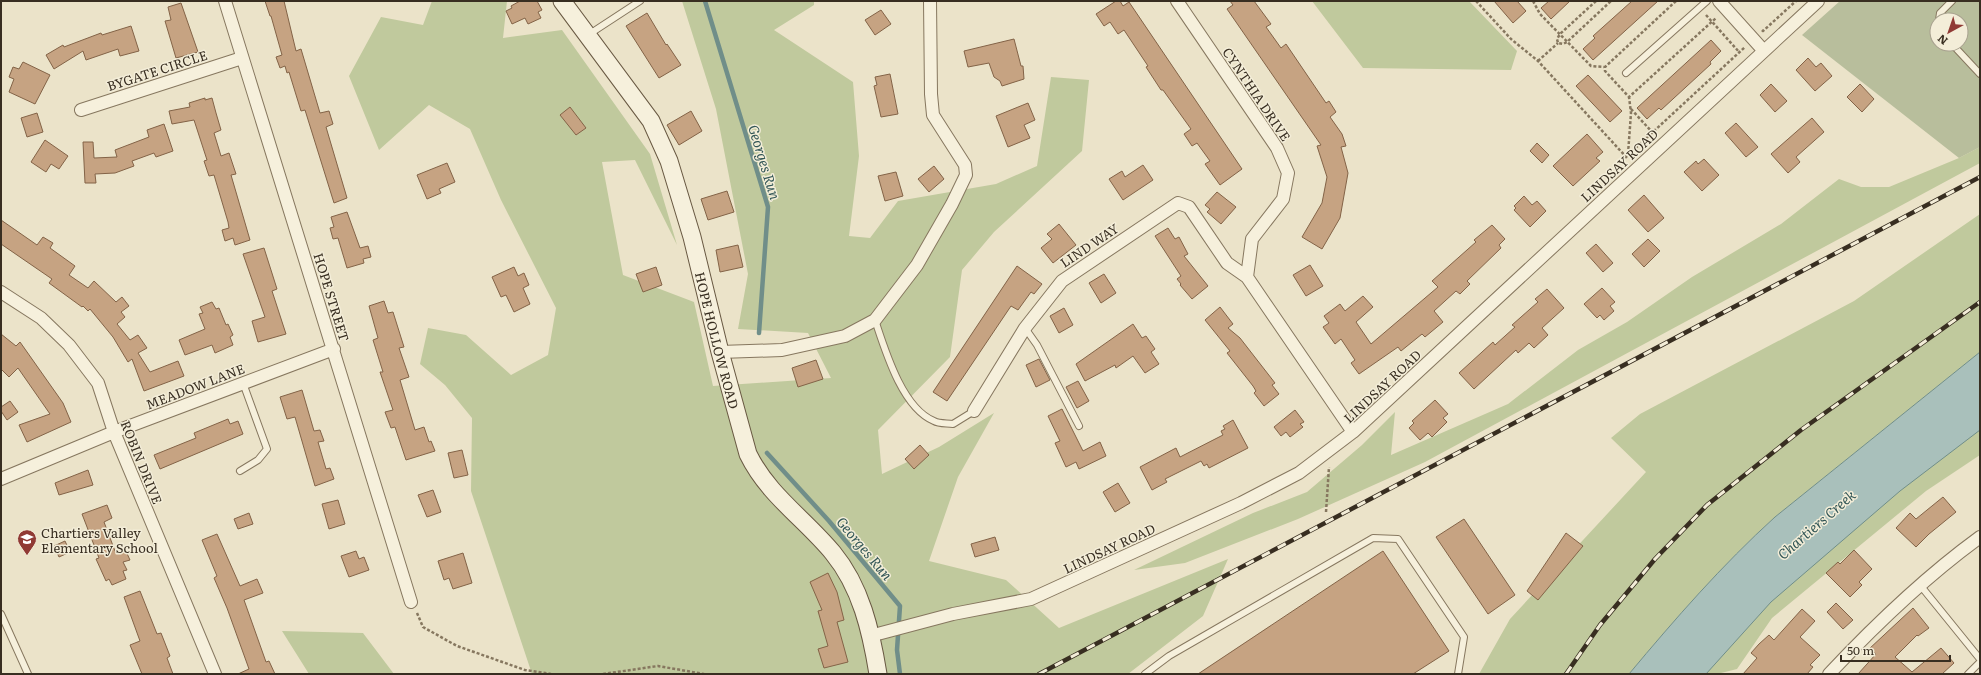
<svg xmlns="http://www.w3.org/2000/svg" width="1981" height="675" viewBox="0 0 1981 675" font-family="Literata,serif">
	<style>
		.green { fill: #c0c99d }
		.cemetery { fill: #b8be9c; fill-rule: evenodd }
		.water { fill: #a9c0bb; stroke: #708e89 }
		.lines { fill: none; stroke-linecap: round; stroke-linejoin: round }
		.stream { stroke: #708e89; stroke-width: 4.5 }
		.building { fill: #c6a382; stroke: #836347 }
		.lane-casing { stroke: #86775f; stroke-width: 8 }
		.street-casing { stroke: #86775f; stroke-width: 14 }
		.secondary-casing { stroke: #685842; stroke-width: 19 }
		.path { stroke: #86775f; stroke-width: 2.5; stroke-dasharray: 3 2; stroke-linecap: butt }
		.lane { stroke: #f6f0dc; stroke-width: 6 }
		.street { stroke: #f6f0dc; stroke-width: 12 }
		.secondary { stroke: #f6f0dc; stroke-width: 17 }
		.rail-casing { stroke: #382e21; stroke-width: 4.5 }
		.rail { stroke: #f3edd8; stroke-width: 3; stroke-dasharray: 9; stroke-linecap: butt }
		.labels { text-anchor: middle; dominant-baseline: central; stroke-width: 3; stroke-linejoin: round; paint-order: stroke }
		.street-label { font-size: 13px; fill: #382e21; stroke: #f3edd8 }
		.poi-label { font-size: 13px; fill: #382e21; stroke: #f3edd8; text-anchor: start }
		.water-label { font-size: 14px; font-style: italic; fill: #325656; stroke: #f3edd8 }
	</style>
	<rect width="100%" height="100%" fill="#ebe3c9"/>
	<path class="green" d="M432 1H507L503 38 562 30 650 154 677 245 635 160 602 162 623 275 694 302 713 386 831 378 808 333 738 329 748 274 716 109 682 1H814V5L774 30 853 82 859 156 849 236 870 238 898 201 996 184 1037 166 1051 77 1089 80 1082 151 994 232 962 270 950 357 878 430 882 474 939 447 994 413 958 477 929 561 1006 580 1059 628 1228 559 1203 616 1128 674H532L471 491 472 418 445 385 420 364 428 328 466 335 511 375 548 355 556 308 501 200 470 129 429 105 379 150 349 76 381 17 423 25Z
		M1312 1H1469L1517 51 1511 70 1363 68Z
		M1980 147V163L1425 462 1298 519 1185 563 1134 570 1253 513 1307 492 1362 445 1395 412 1391 455 1508 404 1578 350 1627 322 1692 277 1781 224 1839 179 1861 187H1889L1959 158Z
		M1980 214V352L1775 517C1722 565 1675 619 1629 674H1479L1510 619 1646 472 1611 438 1640 414 1854 301Z
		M1980 424V455L1926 491 1772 618 1737 669 1717 674H1694L1714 646Z
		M282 631 363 633 394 674H309Z"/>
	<path class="cemetery" d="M1840 1H1980V147L1959 158 1802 35ZM1937 20H1961V44H1937Z"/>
	<path class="water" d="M1980 352V430L1900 491 1771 602 1706 674H1629C1675 619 1722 565 1775 517Z"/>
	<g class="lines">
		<path class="stream" d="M705 1 768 207 759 333
			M767 453 829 521 900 606 897 650 900 674"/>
	</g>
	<path class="building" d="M265 1H284L296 51 301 49 320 113 329 111 333 124 326 127 347 198 334 203 305 110 301 111 289 72 287 73 285 66 280 68 276 57 282 55 271 16H270Z
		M520 1H537L542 10 538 12 541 18 528 24 525 18 512 24 506 11 512 8 511 6Z
		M1116 1H1120L1123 6 1129 2 1242 169 1220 185 1205 164 1210 161 1197 143 1192 146 1184 134 1191 129 1163 90H1161L1146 67 1148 66 1124 30 1118 34 1110 22 1104 26 1096 14Z
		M1230 1H1254L1271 24 1266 27 1281 48 1286 44 1326 103 1329 101 1336 112 1330 117 1342 134 1346 146 1341 147 1348 173 1340 218 1322 249 1302 237 1322 203 1327 177 1317 146 1321 145 1227 9 1233 5Z
		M1494 1H1517L1526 11 1513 23Z
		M1549 1H1570L1551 19 1541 8Z
		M1632 1H1658L1593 60 1583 49 1595 38 1593 36Z
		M181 3 198 52 176 58 165 21 171 20 168 7Z
		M881 10 891 24 875 35 865 20Z
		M647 13 666 45 667 44 681 65 659 78 626 26Z
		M131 26 139 51 120 56 118 49 86 60 83 51 54 69 46 55 63 45 64 47 101 33 102 35Z
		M1014 39 1021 66H1023L1024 79 1002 86 1000 81 994 77 989 63 968 67 964 51Z
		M1711 40 1721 51 1710 62 1711 64 1661 110 1659 108 1647 119 1637 108Z
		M1808 58 1816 67 1821 63 1832 76 1815 91 1796 70Z
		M23 62 50 75 35 104 9 92 14 79 9 77 13 67 19 69Z
		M890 74 898 114 881 117 874 86 877 85 875 77Z
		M1588 75 1622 111 1610 122 1576 86Z
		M1771 84 1787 101 1775 112 1760 95Z
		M1860 84 1874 99 1862 112 1847 97Z
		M205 98V100L212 98 216 113 221 130 214 133 221 156 229 153 236 174 231 175 250 240 235 245 233 238 225 241 222 230 229 228 228 222 214 175 209 176 204 161 207 160 194 120 172 124 169 111 190 107 189 103Z
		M1028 103 1035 120 1024 125 1030 138 1008 147 996 116Z
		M570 107 586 128 576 135 560 115Z
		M691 111 702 131 679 145 667 125Z
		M37 113 43 132 27 137 21 118Z
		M1812 118 1824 132 1796 157 1800 162 1788 173 1771 154Z
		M1736 123 1758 147 1746 157 1725 133Z
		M164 124 173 151 156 157 154 153 132 161 134 166 115 173 95 174 96 183H85L83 142H93L94 158 117 157 115 150 149 137 147 130Z
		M1587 134 1603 152 1596 158 1600 161 1573 186 1553 166Z
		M45 140 68 156 59 169 51 164 46 172 31 162Z
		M1537 143 1549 155 1542 163 1530 151Z
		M1704 159 1719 175 1702 191 1684 172 1696 161 1698 164Z
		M447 163 455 182 439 189 441 193 427 199 417 175Z
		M1143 165 1153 180 1123 200 1109 179 1122 171 1125 177Z
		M934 166 944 179 929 192 918 179Z
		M896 172 903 196 885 201 878 176Z
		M727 191 734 212 708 220 701 199Z
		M1217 192 1236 207 1221 224 1207 212 1210 209 1205 205Z
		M1644 195 1664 218 1648 232 1628 210Z
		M1524 196 1532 205 1537 201 1546 211 1530 227 1514 210 1516 208 1514 206Z
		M347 212 360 248 368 246 371 257 363 259 364 263 347 268 338 238 333 239 330 228 334 227 331 217Z
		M1 220 37 245 43 237 53 243 50 248 75 266 69 275 88 288 94 281 116 302 122 297 129 306 121 312 125 317 117 324 130 340 138 335 147 348 138 353 150 372 178 361 184 376 144 391 132 359 128 362 113 337 90 309 88 311 83 306 82 307 49 283 52 279 1 244Z
		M1059 224 1076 245 1053 263 1041 248 1052 239 1047 234Z
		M1492 225 1505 239 1499 245 1501 248 1467 281 1470 284 1460 294 1456 291 1434 311 1443 322 1425 337 1422 334 1401 351 1398 347 1359 374 1351 363 1355 360 1341 339 1335 344 1323 327 1329 323 1324 316 1340 304 1345 311 1363 296 1373 307 1356 322 1371 344 1438 287 1432 281 1476 242 1474 240Z
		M1168 228 1175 239 1179 237 1188 254 1184 256 1208 286 1192 299 1180 285 1181 284 1177 279 1181 276 1155 236Z
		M1648 239 1660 251 1644 267 1632 254Z
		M1596 244 1613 263 1603 272 1586 253Z
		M738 245 743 267 720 272 716 250Z
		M264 248 277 289 272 291 286 334 258 342 252 321 265 317 243 254Z
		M1310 265 1323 286 1306 296 1293 275Z
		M1017 266 1042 284 1034 294 1031 292 1018 310 1011 306 947 401 933 392Z
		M514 267 518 276 524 273 529 285 523 288 530 304 514 312 506 295 501 297 492 277Z
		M656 267 662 285 643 292 636 274Z
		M1104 274 1116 293 1101 303 1089 283Z
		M1602 288 1615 302 1610 306 1614 311 1604 320 1600 315 1597 318 1584 304Z
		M1547 289 1564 308 1542 328 1548 335 1534 348 1529 343 1518 353 1516 350 1474 389 1459 373 1493 342 1495 345 1515 327 1512 325 1538 302 1535 299Z
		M384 301 388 313 393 312 404 347 399 348 409 377 400 380 415 430 424 427 429 442 431 441 435 451 406 460 395 427 391 428 385 412 393 410 380 372H383L373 340 378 338 369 306Z
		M212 302 216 309 219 308 226 325 228 324 233 335 230 337 233 345 215 353 212 345 185 355 179 340 205 329 199 314 203 313 200 307Z
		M1220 307 1233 324 1228 328 1240 338 1275 383 1272 385 1279 394 1264 406 1254 393 1256 391 1253 386 1227 353 1230 351 1205 320Z
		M1064 308 1073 325 1059 333 1050 316Z
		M1133 324 1142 338 1146 336 1155 349 1151 352 1159 364 1145 373 1133 356 1116 368 1115 365 1085 381 1076 364Z
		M1 334 16 346 20 342 63 403 71 422 27 442 19 425 50 414 18 368 9 377 1 369Z
		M1039 359 1050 380 1036 387 1026 365Z
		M816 360 823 379 798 387 792 368Z
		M1078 381 1089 401 1077 408 1066 387Z
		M302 390 314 431 320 430 324 441 318 442 326 469 330 468 334 479 315 486 295 417 287 419 280 397Z
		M1435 400 1448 414 1443 418 1447 422 1432 437 1428 433 1420 440 1409 428 1414 423 1412 421Z
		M10 401 18 412 7 420 1 411V407Z
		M1062 409 1083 451 1100 442 1106 456 1079 469 1076 462 1066 467 1055 443 1060 441 1048 416Z
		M1295 410 1304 422 1300 424 1303 427 1290 437 1286 432 1281 436 1274 427Z
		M228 419 230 424 238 421 243 434 160 469 154 455 196 438 194 433Z
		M1233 420 1248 448 1209 468 1207 464 1204 466 1201 461 1165 479 1167 482 1152 490 1140 467 1176 448 1180 457 1223 435 1221 431 1225 429 1223 426Z
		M920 445 929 455 914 469 905 459Z
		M462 450 468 475 454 478 448 453Z
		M88 470 93 485 59 495 55 483Z
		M1118 483 1130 503 1115 512 1103 492Z
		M433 490 441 512 427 517 418 495Z
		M1943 497 1956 512 1929 534 1916 547 1896 528 1910 513 1916 519Z
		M338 500 345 524 329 529 322 504Z
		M107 505 112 518 104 522 115 551 124 547 130 560 123 562 127 570 123 571 126 579 112 585 109 579 106 581 96 559 99 558 82 514Z
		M249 513 253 524 238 529 234 519Z
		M1464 519 1515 595 1488 614 1436 537Z
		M1566 533 1583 546 1538 600 1527 591Z
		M217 534 240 586 257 579 263 593 244 600 266 662 269 661 275 674H238L249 669 227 608 214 578 217 576 202 540Z
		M995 537 999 550 975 557 971 544Z
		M65 541 70 552 59 557 54 546Z
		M1854 550 1872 569 1859 582 1862 585 1850 597 1826 573 1838 562 1840 564Z
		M356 551 359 559 364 557 369 570 349 577 341 556Z
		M1383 551 1449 651 1413 674H1198Z
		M463 553 472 583 453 589 449 578 444 580 438 561Z
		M828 573 837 592 844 620 837 622 848 662 824 668 818 649 828 646 818 611 822 610 810 582Z
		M140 591 157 634 161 633 170 656 167 658 173 674H142L130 645 140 641 124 597Z
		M1836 603 1853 620 1843 629 1827 612Z
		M1913 608 1929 628 1918 636 1917 635 1895 657 1912 672 1941 648 1954 663 1942 674H1858L1876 654 1869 649Z
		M1802 609 1815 621 1800 637 1820 655 1810 665 1813 667 1807 674H1743L1757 658 1751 653 1759 644 1769 635 1774 640Z"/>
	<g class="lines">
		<defs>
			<path id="lane" d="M1939 20 1940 13 1952 1
				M588 35 640 1
				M1952 44 1980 74
				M1626 73 1707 1
				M875 320C885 350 902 408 934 421 939 424 947 423 953 424L974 411
				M1025 328 1037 345 1079 426
				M240 471 258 460 267 449 243 383
				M1920 585 1980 659
				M1 614 28 674
				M1145 674 1169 656 1373 538 1398 539 1464 637 1458 674
				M1968 674 1980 662"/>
			<path id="street" d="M225 1 411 602
				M1177 1 1277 148 1288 173 1283 199 1252 239 1247 277 1353 432
				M1719 1 1764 51
				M81 110 242 58
				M1 292 41 318 69 345 98 383 114 432 215 674
				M720 352 782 350 845 336 875 320 917 265 952 204 966 175 965 165 933 115 931 94 930 1
				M974 411 1025 328 1062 281 1178 203 1189 207 1227 263 1247 277
				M1 479 114 432 334 349
				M870 636 953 614 1031 599 1241 503 1299 473 1353 432 1818 1
				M1829 674C1876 624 1925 577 1980 537"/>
			<g id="secondary">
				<path id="s1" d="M562 1 651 121 669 161 692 237 720 352 748 454C768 495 805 519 833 553 861 587 871 631 878 674"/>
			</g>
		</defs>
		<use href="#lane" class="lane-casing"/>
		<use href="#street" class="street-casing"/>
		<use href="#secondary" class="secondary-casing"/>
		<path class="path" d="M1476 1 1511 39 1538 61 1628 159
			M1533 1 1540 14 1591 66 1604 67
			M1596 1 1560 34 1557 39 1558 43 1563 44 1567 42 1611 1
			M1676 1 1605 67V71L1629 97 1716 18
			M1706 15 1740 53
			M1762 30 1763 31 1796 1
			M1538 61 1558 43
			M1631 109 1652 132
			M1628 154 1631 113 1629 97
			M1628 155 1745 47
			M1326 512 1329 467
			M417 613 423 627 457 646 525 670 551 674
			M603 674 658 666 704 674"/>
		<use href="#lane" class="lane"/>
		<use href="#street" class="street"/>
		<use href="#secondary" class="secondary"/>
		<defs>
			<path id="rail" d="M1039 674 1980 177
				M1566 674 1600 625 1655 559 1707 505 1801 430 1980 302"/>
		</defs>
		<use href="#rail" class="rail-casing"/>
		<use href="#rail" class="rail"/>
	</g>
	<defs>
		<symbol id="school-pin" viewBox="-11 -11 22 30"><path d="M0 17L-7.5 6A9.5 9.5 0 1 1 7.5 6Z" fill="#903a34" stroke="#f3edd8"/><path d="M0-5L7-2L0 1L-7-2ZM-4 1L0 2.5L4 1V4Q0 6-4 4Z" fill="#fff"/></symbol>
	</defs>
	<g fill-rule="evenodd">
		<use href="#school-pin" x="16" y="528" width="22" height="30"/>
	</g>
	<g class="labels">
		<g class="street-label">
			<text transform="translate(157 70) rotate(-18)">BYGATE CIRCLE</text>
			<text transform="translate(1257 94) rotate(56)">CYNTHIA DRIVE</text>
			<text transform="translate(1619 165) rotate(-43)">LINDSAY ROAD</text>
			<text transform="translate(1089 245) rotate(-34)">LIND WAY</text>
			<text transform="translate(332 297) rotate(73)">HOPE STREET</text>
			<text stroke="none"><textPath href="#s1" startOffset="379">HOPE HOLLOW ROAD</textPath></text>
			<text transform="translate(195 386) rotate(-21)">MEADOW LANE</text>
			<text transform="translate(1382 386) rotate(-43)">LINDSAY ROAD</text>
			<text transform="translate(142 462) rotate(68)">ROBIN DRIVE</text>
			<text transform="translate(1109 548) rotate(-25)">LINDSAY ROAD</text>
		</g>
		<g class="poi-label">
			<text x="41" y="532">Chartiers Valley<tspan x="41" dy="15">Elementary School</tspan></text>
		</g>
		<g class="water-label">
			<text transform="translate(765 162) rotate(73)">Georges Run</text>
			<text transform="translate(1816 524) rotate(-41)">Chartiers Creek</text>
			<text transform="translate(865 548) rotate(50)">Georges Run</text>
		</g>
	</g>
	<rect width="1981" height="675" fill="none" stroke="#382e21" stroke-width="4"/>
	<g transform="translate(1949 32) rotate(220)"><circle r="19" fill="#f3edd8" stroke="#a8a18f"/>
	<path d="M0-3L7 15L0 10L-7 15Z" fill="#903a34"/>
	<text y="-6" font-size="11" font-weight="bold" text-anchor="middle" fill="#382e21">N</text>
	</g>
	<path d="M1841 655v6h109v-6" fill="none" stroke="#382e21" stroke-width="2"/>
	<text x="1847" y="655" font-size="12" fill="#382e21" stroke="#f3edd8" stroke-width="3" paint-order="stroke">50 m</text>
</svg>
